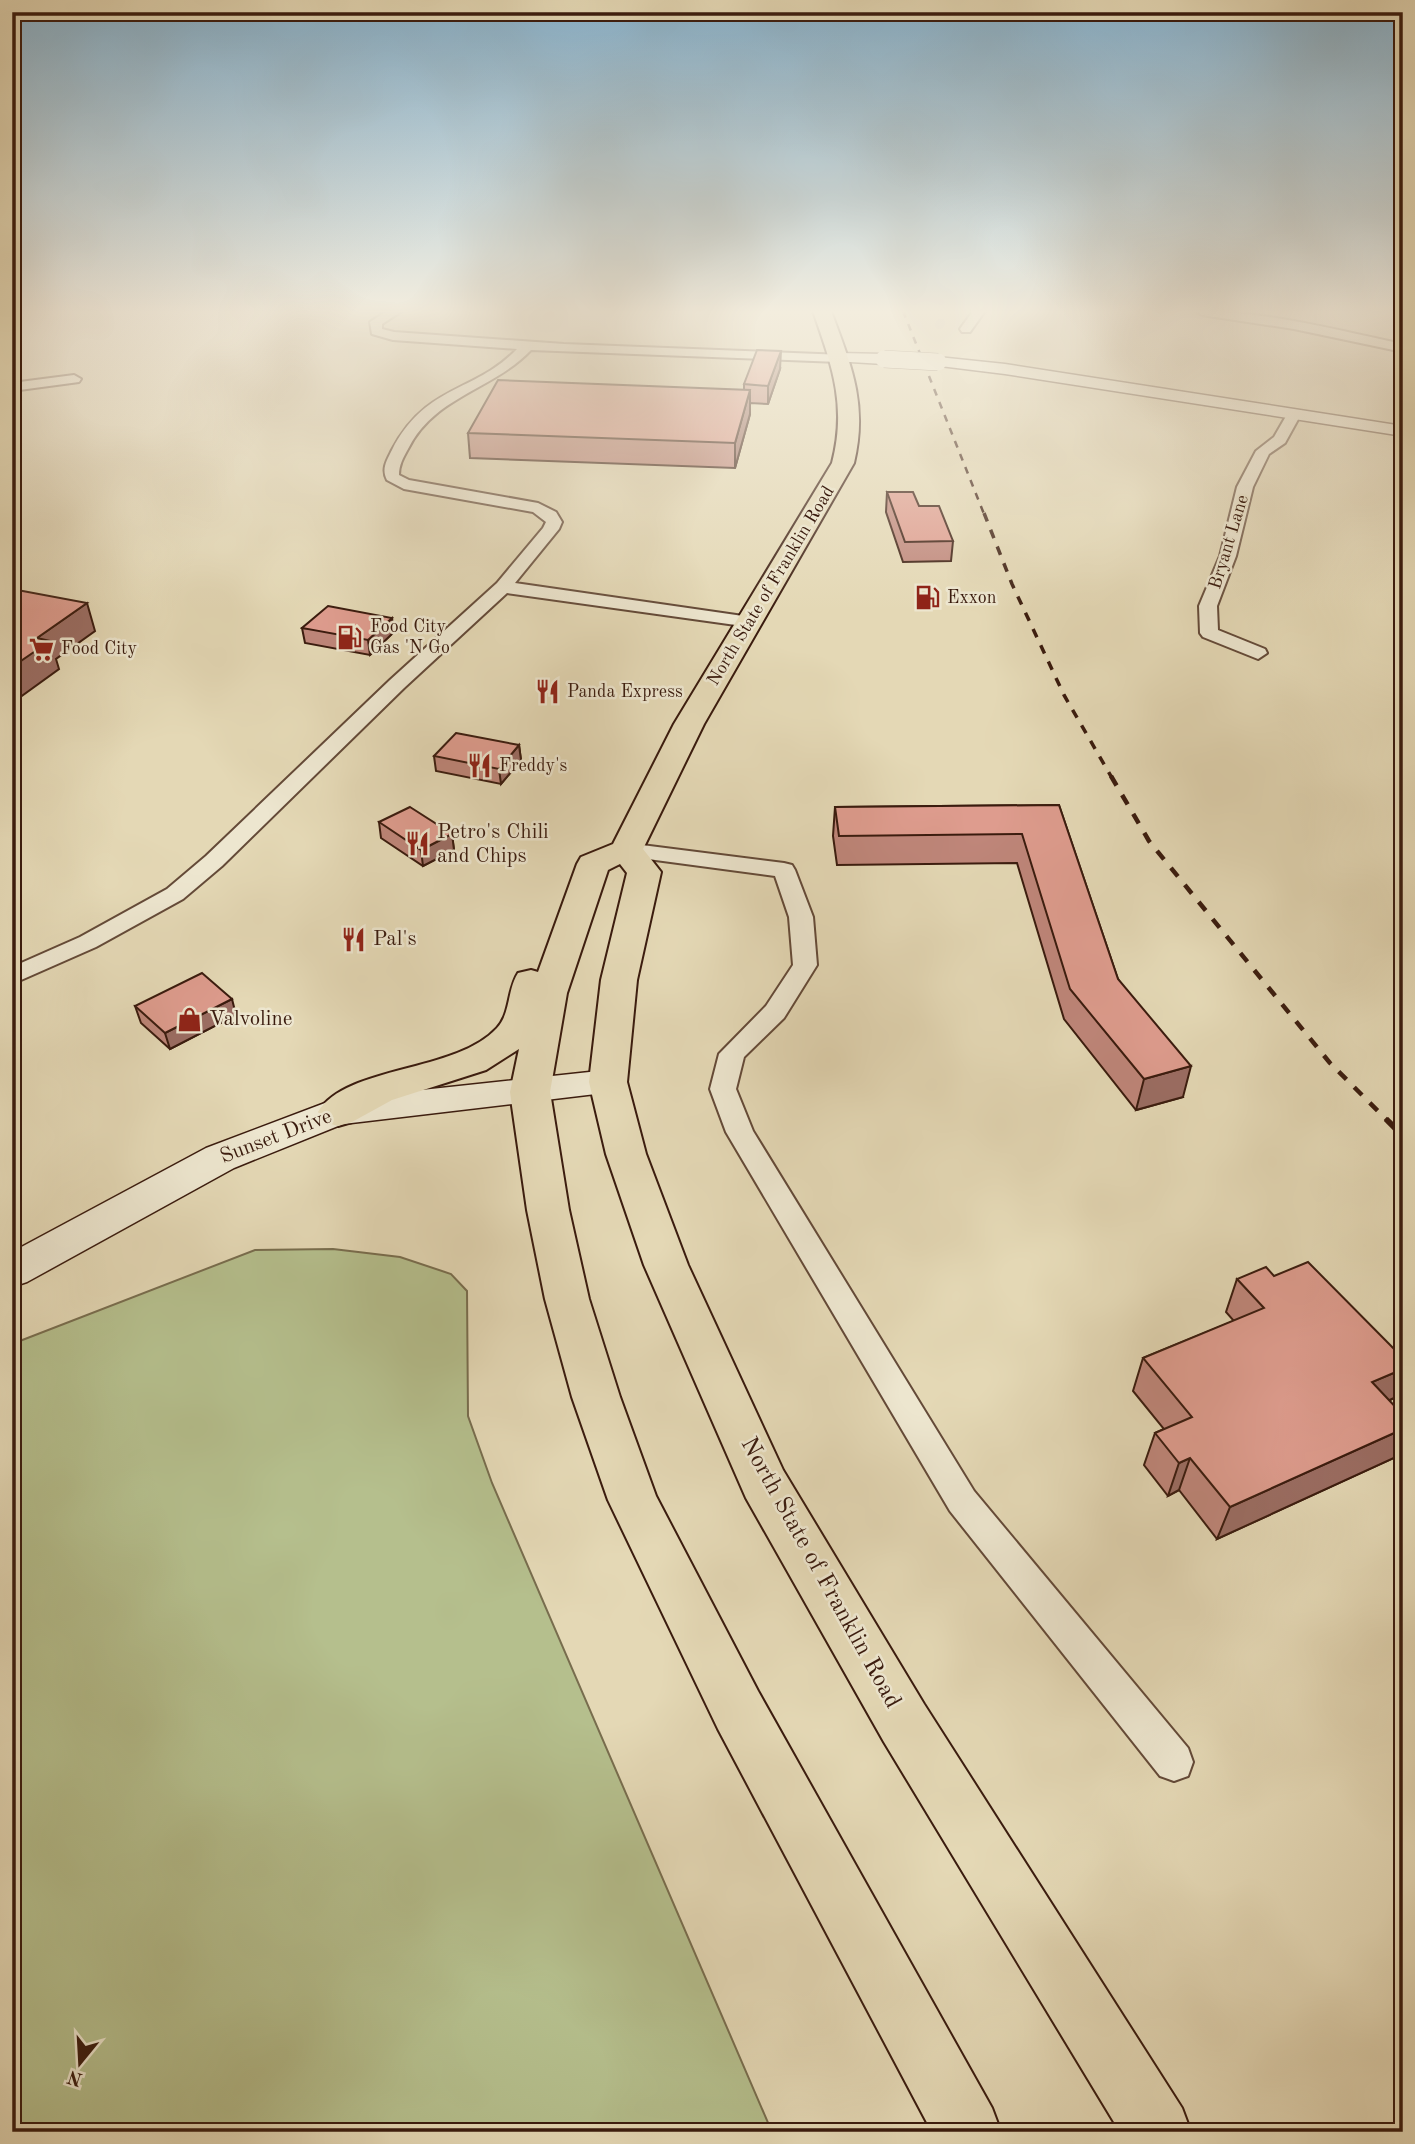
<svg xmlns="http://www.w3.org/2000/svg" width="1415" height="2144" viewBox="0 0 1415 2144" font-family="'Old Standard TT',serif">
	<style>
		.green { fill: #b5bf8d; stroke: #786d4e; stroke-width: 2 }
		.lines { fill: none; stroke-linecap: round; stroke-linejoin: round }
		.minor-casing { stroke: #644a38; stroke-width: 4 }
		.tertiary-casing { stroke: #644a38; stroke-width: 3 }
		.secondary-casing { stroke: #3a1b0e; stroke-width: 3 }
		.trunk-casing { stroke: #3a1b0e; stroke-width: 4 }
		.minor { fill: #ede6cf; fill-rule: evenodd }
		.tertiary { fill: #ede6cf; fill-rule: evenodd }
		.secondary { fill: #ede6cf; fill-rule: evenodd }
		.trunk { fill: #e4d8b5; fill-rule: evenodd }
		.rail-far3 { stroke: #3a1b0e; stroke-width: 2.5; stroke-dasharray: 7 7; stroke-linecap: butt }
		.rail-far2 { stroke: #3a1b0e; stroke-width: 3.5; stroke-dasharray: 9 9; stroke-linecap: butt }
		.rail-far1 { stroke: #3a1b0e; stroke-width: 4.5; stroke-dasharray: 11 11; stroke-linecap: butt }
		.rail { stroke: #3a1b0e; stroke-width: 6; stroke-dasharray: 14 14; stroke-linecap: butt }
		.tertiary-bridge-casing { stroke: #644a38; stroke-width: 18; stroke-linecap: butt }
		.tertiary-bridge { stroke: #ede6cf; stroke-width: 17 }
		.wall { fill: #bf867a; stroke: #3a1b0e; stroke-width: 2 }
		.shaded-wall { fill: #9b6d63; stroke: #3a1b0e; stroke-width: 2 }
		.building { fill: #de9c8e; stroke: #3a1b0e; stroke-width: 2 }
		.labels { text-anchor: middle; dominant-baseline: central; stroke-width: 5; stroke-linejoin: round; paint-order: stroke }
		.far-street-label { font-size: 18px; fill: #3a1b0e; stroke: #ede6cf }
		.far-poi-label { font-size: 18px; fill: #3a1b0e; stroke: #ede6cf; text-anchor: start }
		.poi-label { font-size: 21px; fill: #3a1b0e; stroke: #ede6cf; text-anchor: start }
		.street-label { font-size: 21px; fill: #3a1b0e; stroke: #ede6cf }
		.near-street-label { font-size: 24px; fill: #3a1b0e; stroke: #ede6cf }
	</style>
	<rect width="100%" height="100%" fill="#e4d8b5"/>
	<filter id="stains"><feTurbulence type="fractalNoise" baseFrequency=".00286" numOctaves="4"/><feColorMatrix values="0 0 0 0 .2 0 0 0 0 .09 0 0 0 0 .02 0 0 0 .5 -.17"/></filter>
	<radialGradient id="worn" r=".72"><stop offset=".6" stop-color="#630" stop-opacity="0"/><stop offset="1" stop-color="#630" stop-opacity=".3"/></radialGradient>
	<path class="green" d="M333 1249 400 1257 451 1274 467 1291 468 1416 492 1483 772 2132H12V1344L255 1250Z"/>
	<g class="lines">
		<defs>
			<path id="minor" d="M387 311H402L382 324V329L394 332 564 344 844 355 846 358 839 362 531 350C493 390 434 396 408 449 403 458 399 465 399 475L409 480 538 503 556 512 562 522 559 529 515 583 750 617 759 622 750 627 507 593 404 688 222 866 183 899 96 947 12 984V967L80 937 167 889 206 856 390 680 497 583 543 528 546 522 533 512 404 489 387 480C381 469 387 460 392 450 426 384 475 393 517 349L393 340 372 334 370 322Z
				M973 311H985L970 332H962L960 329Z
				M1196 311C1266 311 1335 330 1403 344V352L1294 329 1202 315Z
				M74 375 81 379 79 382 12 391V383Z
				M1294 410 1301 414 1285 443 1269 454 1253 487 1236 556 1217 606 1218 630 1265 649 1267 653 1258 659 1203 637 1200 633 1199 606 1220 556 1237 487 1256 451 1274 437 1289 411Z
				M626 843 784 863 792 865 795 870 813 917 817 965 784 1018 744 1057 736 1089 753 1131 974 1491 1188 1748 1193 1762 1188 1776 1174 1781 1160 1776 950 1511 726 1132 710 1089 719 1054 766 1006 793 965 789 917 775 876 618 855 615 850 618 845Z"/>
			<path id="tertiary" d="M839 353 884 354 892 359 884 364 833 361 831 358 833 355Z
				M938 357 1005 364 1403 426V436L1005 374 932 365 930 362 932 359Z"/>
			<path id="secondary" d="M608 1070 621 1073 627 1082 621 1091 343 1124 234 1168 27 1282 12 1287V1252L206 1148 325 1103 338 1099Z"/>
			<path id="trunk" d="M813 311H831C851 365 868 404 854 463L704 724 643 849 661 872 637 980 627 1082 646 1154 688 1265 783 1470 924 1704 1182 2108 1191 2132H1120L884 1742 746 1498 644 1265 606 1154 589 1082 601 980 627 873 620 864 608 870 567 993 550 1092 569 1210 589 1299 620 1397 656 1496 758 1691 992 2108 1001 2132H932L718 1729 608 1500 572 1397 545 1299 527 1210 510 1092 519 1049 486 1070 392 1100 352 1122 338 1126 324 1122 318 1112C347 1065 456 1073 497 1028 511 1013 507 990 518 973L531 970 538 972 577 864 581 857 613 844 674 724 832 463C847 405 832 366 813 311Z"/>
		</defs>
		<use href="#minor" class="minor-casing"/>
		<use href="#tertiary" class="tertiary-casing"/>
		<use href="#secondary" class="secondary-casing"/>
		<use href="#trunk" class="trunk-casing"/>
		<use href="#minor" class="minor"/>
		<use href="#tertiary" class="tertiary"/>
		<use href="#secondary" class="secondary"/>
		<use href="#trunk" class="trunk"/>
		<path class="rail-far3" d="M903 311 984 514"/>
		<path class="rail-far2" d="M984 513 1012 584 1064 695 1112 778"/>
		<path class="rail-far1" d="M1111 776 1149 841 1330 1063 1387 1120"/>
		<path class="rail" d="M1386 1119 1403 1136"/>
		<defs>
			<path id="tertiary-bridge" d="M884 359 938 362"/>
		</defs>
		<use href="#tertiary-bridge" class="tertiary-bridge-casing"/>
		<use href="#tertiary-bridge" class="tertiary-bridge"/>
	</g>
	<path class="wall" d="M780 369 768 404 750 403V414L735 468 470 458 468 433 744 390V384Z
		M887 492 919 506 953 541 951 561 903 562 886 512Z
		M302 628 394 632 370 655 305 643Z
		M519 745 521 760 501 784 436 771 434 756Z
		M1059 805 1118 979 1183 1097 1136 1110 1064 1019 1017 863 837 865 833 836 835 807Z
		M379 822 452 834 454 850 423 866 381 838Z
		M135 1006 236 1015 170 1049 141 1023Z
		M1237 1279 1394 1398 1389 1401 1396 1457 1217 1539 1179 1490 1168 1496 1144 1465 1155 1433 1164 1429 1133 1391 1143 1358 1234 1321 1226 1312Z"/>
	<path class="shaded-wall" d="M781 351 780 369 768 404V386Z
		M750 390V414L735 468V443Z
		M87 603 95 631 56 659 59 669 12 703V667L37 638Z
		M392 618 394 632 370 655 368 640Z
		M519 745 521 760 501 784 499 769Z
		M452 834 454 850 423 866 421 850Z
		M232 999 236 1015 170 1049 165 1033Z
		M1191 1066 1183 1097 1136 1110 1144 1079Z
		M1403 1369V1381L1394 1398 1357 1415 1372 1382Z
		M1403 1429V1444L1396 1457 1217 1539 1230 1507Z
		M1190 1458 1179 1490 1168 1496 1179 1463Z"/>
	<path class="building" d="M757 350 781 351 768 386 744 384Z
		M498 380 750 390 735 443 468 433Z
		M887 492H913L919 506H939L953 541 905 542Z
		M12 589 87 603 37 638 50 641 12 667Z
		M328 606 392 618 368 640 302 628Z
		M456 733 519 745 499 769 434 756Z
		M1059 805 1118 979 1191 1066 1144 1079 1070 989 1022 834 839 836 835 807Z
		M410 807 452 834 421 850 379 822Z
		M202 973 232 999 165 1033 135 1006Z
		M1308 1262 1403 1358V1369L1372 1382 1403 1415V1429L1230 1507 1190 1458 1179 1463 1155 1433 1192 1417 1143 1358 1264 1308 1237 1279 1266 1267 1274 1276Z"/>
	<linearGradient id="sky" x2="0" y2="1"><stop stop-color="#88b6d4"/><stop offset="0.51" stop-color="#f3edde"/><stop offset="1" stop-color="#f3edde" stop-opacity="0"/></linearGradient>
	<rect width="1415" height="611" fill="url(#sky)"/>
	<defs>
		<symbol id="fuel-bare" viewBox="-9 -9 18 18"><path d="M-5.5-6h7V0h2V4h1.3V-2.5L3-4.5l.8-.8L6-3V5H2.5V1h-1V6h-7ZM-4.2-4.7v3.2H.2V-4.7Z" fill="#8f2418" stroke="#ede6cf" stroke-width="2.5" paint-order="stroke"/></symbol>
		<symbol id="supermarket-bare" viewBox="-9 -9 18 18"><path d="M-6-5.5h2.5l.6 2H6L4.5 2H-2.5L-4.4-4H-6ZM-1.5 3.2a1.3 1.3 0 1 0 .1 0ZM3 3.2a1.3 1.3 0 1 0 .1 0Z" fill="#8f2418" stroke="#ede6cf" stroke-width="2.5" paint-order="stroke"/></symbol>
		<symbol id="restaurant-bare" viewBox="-9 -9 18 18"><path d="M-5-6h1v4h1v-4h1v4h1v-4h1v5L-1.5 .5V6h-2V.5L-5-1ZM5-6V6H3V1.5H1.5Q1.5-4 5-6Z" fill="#8f2418" stroke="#ede6cf" stroke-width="2.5" paint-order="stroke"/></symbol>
		<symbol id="shop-bare" viewBox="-9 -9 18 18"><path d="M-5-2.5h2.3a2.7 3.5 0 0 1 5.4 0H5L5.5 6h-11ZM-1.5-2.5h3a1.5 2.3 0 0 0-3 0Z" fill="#8f2418" stroke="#ede6cf" stroke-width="2.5" paint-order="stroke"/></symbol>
	</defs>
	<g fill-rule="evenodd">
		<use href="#fuel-bare" x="910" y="580" width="35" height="35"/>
		<use href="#fuel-bare" x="332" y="620" width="35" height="35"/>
		<use href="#supermarket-bare" x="24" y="632" width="35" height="35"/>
		<use href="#restaurant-bare" x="530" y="674" width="35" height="35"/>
		<use href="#restaurant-bare" x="462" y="748" width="35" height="35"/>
		<use href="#restaurant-bare" x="400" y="826" width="35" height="35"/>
		<use href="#restaurant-bare" x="336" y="922" width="35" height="35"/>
		<use href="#shop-bare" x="172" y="1002" width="35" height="35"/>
	</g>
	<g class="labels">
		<g class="far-street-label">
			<text transform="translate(1229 542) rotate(-73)">Bryant Lane</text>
			<text transform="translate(771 586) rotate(-59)">North State of Franklin Road</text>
		</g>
		<g class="far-poi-label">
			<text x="947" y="598">Exxon</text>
			<text x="370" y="627">Food City<tspan x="370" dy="21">Gas 'N Go</tspan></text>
			<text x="61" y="649">Food City</text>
			<text x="567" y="692">Panda Express</text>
			<text x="499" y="766">Freddy's</text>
		</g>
		<g class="poi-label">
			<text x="437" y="832">Petro's Chili<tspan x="437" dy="24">and Chips</tspan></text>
			<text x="373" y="939">Pal's</text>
			<text x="209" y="1019">Valvoline</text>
		</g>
		<g class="street-label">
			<text transform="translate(276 1137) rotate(-21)">Sunset Drive</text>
		</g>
		<g class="near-street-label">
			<text transform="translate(820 1573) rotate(61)">North State of Franklin Road</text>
		</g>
	</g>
	<rect width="1415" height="2144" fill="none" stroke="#e4d8b5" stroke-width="42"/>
	<rect x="14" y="14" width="1387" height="2116" fill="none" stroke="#3a1b0e" stroke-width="3.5"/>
	<rect x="21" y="21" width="1373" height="2102" fill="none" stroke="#3a1b0e" stroke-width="2"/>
	<g transform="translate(80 2063) rotate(198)" stroke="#ede6cf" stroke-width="5" paint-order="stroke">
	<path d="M0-5L12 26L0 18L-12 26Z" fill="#3a1b0e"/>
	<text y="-10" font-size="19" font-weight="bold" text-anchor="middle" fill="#3a1b0e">N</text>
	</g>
	<rect width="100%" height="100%" filter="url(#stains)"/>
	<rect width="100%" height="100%" fill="url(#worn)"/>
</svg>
